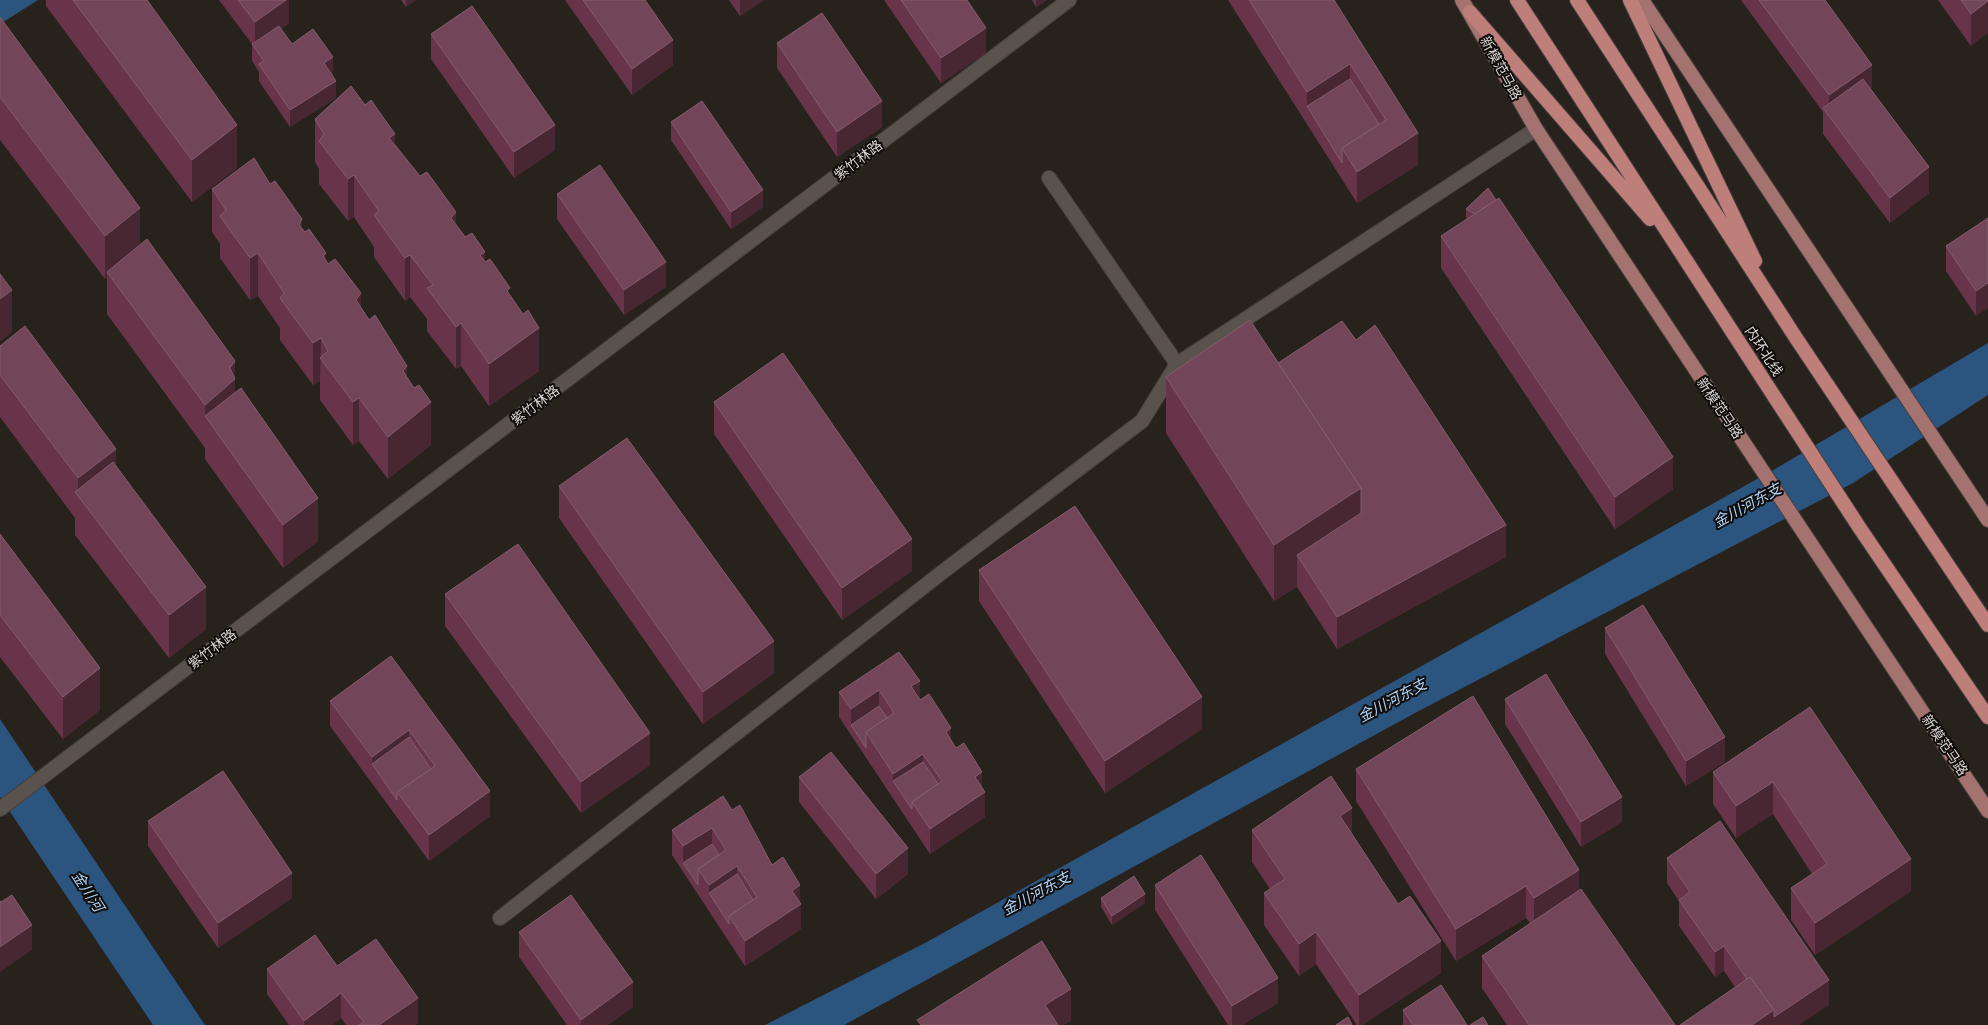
<svg xmlns="http://www.w3.org/2000/svg" width="1988" height="1025" viewBox="0 0 1988 1025" font-family="'IBM Plex Sans','Noto Sans SC',sans-serif">
	<style>
		.water { fill: #2b547e }
		.lines { fill: none; stroke-linecap: round; stroke-linejoin: round }
		.minor-casing { stroke: #453f3c; stroke-width: 16 }
		.primary-casing { stroke: #453f3c; stroke-width: 16 }
		.trunk-casing { stroke: #453f3c; stroke-width: 16 }
		.minor { stroke: #5a534d; stroke-width: 14 }
		.primary { stroke: #a5736f; stroke-width: 14 }
		.trunk { stroke: #be7e7a; stroke-width: 14 }
		.wall { fill: #67344a }
		.shaded-wall { fill: #482632 }
		.building { fill: #734559; stroke: #835c6c }
		.labels { text-anchor: middle; dominant-baseline: central; stroke-width: 4; stroke-linejoin: round; paint-order: stroke }
		.street-label { font-size: 14px; fill: #d8d4d1; stroke: #0f0c0a }
		.water-label { font-size: 15px; font-style: italic; fill: #aed3fb; stroke: #0f0c0a }
	</style>
	<rect width="100%" height="100%" fill="#28221d"/>
	<path class="water" d="M0 0H38L0 24Z
		M1988 343V395L1853 483 1415 713 844 1025H765L925 943 1775 469Z
		M0 719 205 1025H153L0 797Z"/>
	<g class="lines">
		<defs>
			<path id="minor" d="M1049 178 1177 364
				M0 809 1069 0
				M500 918 945 570 1142 421 1177 364 1536 129"/>
			<path id="primary" d="M1462 0 1536 129 1988 811
				M1642 0 1988 520"/>
			<path id="trunk" d="M1517 0 1859 527 1988 717
				M1577 0 1796 338 1988 625
				M1630 0 1755 261
				M1470 12 1650 219"/>
		</defs>
		<use href="#minor" class="minor-casing"/>
		<use href="#primary" class="primary-casing"/>
		<use href="#trunk" class="trunk-casing"/>
		<use href="#minor" class="minor"/>
		<use href="#primary" class="primary"/>
		<use href="#trunk" class="trunk"/>
	</g>
	<path class="wall" d="M46 0H147L237 168 192 202 46 6Z
		M219 0H289V23L281 29 292 44 333 74 332 75 336 98 290 127 259 81V72L252 61V44Z
		M401 0H416L406 7Z
		M565 0H645L673 65 632 95Z
		M729 0H764L740 16Z
		M884 0H967L986 53 941 83Z
		M1032 0H1047L1036 7Z
		M1228 0H1334L1418 165 1357 203Z
		M1741 0H1825L1872 90V91L1929 193 1890 223 1823 134V112Z
		M1938 0H1988L1971 46Z
		M0 17 140 245 235 361V393L318 541 283 568 205 459V447V448L107 314V277L105 279 0 140Z
		M431 34 555 150 514 178 431 59Z
		M777 43 882 127 837 157 777 68Z
		M315 119 395 144 510 295 539 371 489 406 461 366 456 369 427 331V319L410 297 405 301 374 257V247L354 217 348 221 319 184V169L315 162Z
		M671 122 763 207 731 229 671 140Z
		M270 184 302 228 361 307 407 377 431 445 388 479 359 441 353 445 320 400V381L313 385 280 340V328L258 296 250 300 220 258V244L212 232V189Z
		M1488 188 1673 489 1615 529 1441 268V236L1468 219 1466 217V209Z
		M557 194 666 287 624 315 557 219Z
		M1988 218 1976 316 1946 271V246Z
		M0 346 116 465 206 629 169 658 75 535V518L0 417Z
		M1278 363 1506 557 1337 649 1297 587 1274 601 1166 433V377Z
		M714 402 912 571 842 620 714 434Z
		M559 486 774 673 703 724 559 518Z
		M0 534 100 710 63 739 0 657Z
		M979 570 1202 729 1105 793 979 601Z
		M445 594 650 765 581 813 445 626Z
		M1605 628 1725 762 1686 786 1605 654Z
		M391 656 490 816 429 861 330 726V701Z
		M920 681V699L951 740 982 787 985 817 930 854 839 717V692Z
		M1505 699 1622 822 1581 847 1505 724Z
		M1810 707 1911 891 1815 955 1791 920V888L1812 874 1773 814 1736 838 1713 804V772Z
		M1356 769 1579 890 1675 1025H1507L1482 988V956L1530 923 1526 918 1456 961 1356 801Z
		M799 777 908 874 876 899 799 802Z
		M732 810 800 903 801 929 745 966 672 855V830Z
		M148 821 292 898 218 948 148 846Z
		M1252 830 1352 834 1441 973 1362 1025H1357L1316 964 1299 976 1264 925V893L1270 889 1252 862Z
		M1667 858 1829 1005 1735 987 1724 971 1715 977 1679 926V901L1667 883Z
		M1155 885 1278 1003 1242 1025H1228L1155 910Z
		M1101 898 1145 903 1112 925 1101 907Z
		M519 932 633 1007 608 1025H567L519 957Z
		M337 966 418 1023 415 1025H346L341 1018 332 1025H289L267 994V969Z
		M1403 1010 1467 1025H1403Z"/>
	<path class="shaded-wall" d="M286 0H289V23L255 48V22Z
		M406 0H416L406 7Z
		M740 0H764L740 16Z
		M1036 0H1047L1036 7Z
		M1988 1V33L1971 46V14Z
		M986 28V53L941 83V58Z
		M673 40V65L632 95V69Z
		M333 57V74L324 80V63Z
		M1350 64V96L1307 106V124V92Z
		M1872 65V90L1831 119 1829 117V95Z
		M336 81V98L290 127V110Z
		M882 101V127L837 157V132Z
		M237 125V168L192 202V160Z
		M555 125V150L514 178V152Z
		M1418 133V165L1357 203V172Z
		M395 134V176L389 138Z
		M1929 167V193L1890 223V198Z
		M354 175V217L348 221V179Z
		M763 190V207L731 229V212Z
		M140 208V250L107 272V277L105 279V236Z
		M456 212V255L451 218Z
		M302 219V262L299 225Z
		M485 252V294L480 255Z
		M258 253V296L250 300V258Z
		M326 253V296L323 256Z
		M410 255V297L405 301V258Z
		M666 262V287L624 315V290Z
		M1988 283V308L1976 316V291Z
		M12 290V332L0 342V299Z
		M361 293V336L356 300Z
		M461 323V366L456 369V327Z
		M539 328V371L489 406V364Z
		M321 338 320 381 313 385V343Z
		M235 361V422L205 416V448V405Z
		M407 366V408L403 371Z
		M359 398V441L353 445V402Z
		M431 402V445L388 479V437Z
		M116 449V492L78 495V478Z
		M1673 457V489L1615 529V497Z
		M1361 488V545L1297 555V587L1274 601V545Z
		M318 498V541L283 568V525Z
		M1506 525V557L1337 649V617Z
		M912 539V571L842 620V588Z
		M206 587V629L169 658V615Z
		M774 641V673L703 724V692Z
		M100 668V710L63 739V697Z
		M920 681V706L911 686Z
		M879 690V715L851 725V709Z
		M1202 697V729L1105 793V761Z
		M951 728V753L946 732Z
		M409 730V755L372 764V782V757Z
		M650 733V765L581 813V782Z
		M1725 737V762L1686 786V761Z
		M923 754V779L893 781V774Z
		M982 772V794L985 792V817L930 854V829L975 777Z
		M1773 782V814L1736 838V806Z
		M490 791V816L429 861V835Z
		M1622 797V822L1581 847V822Z
		M1352 808V840L1340 816Z
		M712 828V853L683 863V846Z
		M908 848V874L876 899V874Z
		M1911 859V891L1815 955V923Z
		M737 866V892L709 893V885Z
		M1579 870V901L1534 930V898Z
		M292 873V898L218 948V923Z
		M800 885 801 929 745 966V941L792 891Z
		M1526 886V918L1456 961V929Z
		M1145 894V903L1112 925V916Z
		M32 925V950L0 972V947Z
		M1316 932V964L1299 976V944Z
		M1441 941V973L1362 1025H1359V995Z
		M1724 946V971L1715 977V952Z
		M1278 978V1003L1242 1025H1232V1006Z
		M1829 980V1005L1799 1025H1752L1774 1010Z
		M633 982V1007L608 1025H581V1020Z
		M1071 989V1021L1064 1025H1045V1005Z
		M341 993V1018L332 1025H304V1021Z
		M418 998V1023L415 1025H379Z"/>
	<path class="building" d="M73 0H147L237 125 192 160Z
		M238 0H286L255 22Z
		M583 0H645L673 40 632 69Z
		M901 0H967L986 28 941 58Z
		M1249 0H1334L1418 133 1357 172 1342 148 1386 120 1350 64 1307 92Z
		M1759 0H1825L1872 65 1829 95Z
		M1961 0H1988V1L1971 14Z
		M472 6 555 125 514 152 431 34Z
		M822 13 882 101 837 132 777 43Z
		M0 17 140 208 105 236 0 97Z
		M279 26 292 44 313 29 333 57 324 63 336 81 290 110 259 64 264 61 252 44Z
		M1350 79 1379 124 1342 148V163L1307 106Z
		M1863 79 1929 167 1890 198 1823 108Z
		M351 86 365 105 371 100 395 134 389 138 420 176 427 172 456 212 451 218 465 237 472 233 485 252 480 255 485 262 490 259 510 288 507 291 523 314 528 310 539 328 489 364 461 323 456 327 427 288 433 285 410 255 405 258 374 215 379 211 354 175 348 179 319 141 324 134 315 119Z
		M702 101 763 190 731 212 671 122Z
		M254 158 270 184 275 181 302 219 299 225 305 232 309 229 326 253 323 256 328 264 335 259 361 293 356 300 369 320 375 315 407 366 403 371 414 388 419 385 431 402 388 437 359 398 353 402 320 358 328 351 321 338 313 343 280 298 284 293 258 253 250 258 220 216 226 210 212 189Z
		M600 165 666 262 624 290 557 194Z
		M1488 188 1496 200 1475 214 1466 209Z
		M1499 198 1673 457 1615 497 1441 236Z
		M1988 218V283L1976 291 1946 246Z
		M147 239 235 361 230 368 235 379 205 405 107 272Z
		M0 274 12 290 0 299Z
		M1250 320 1361 488 1274 545 1166 377Z
		M1342 321 1356 340 1375 325 1506 525 1337 617 1297 555 1361 513V488L1278 363Z
		M25 326 116 449 78 478 0 375V346Z
		M783 353 912 539 842 588 714 402Z
		M241 388 318 498 283 525 205 416Z
		M627 438 774 641 703 692 559 486Z
		M113 462 206 587 169 615 75 492Z
		M1075 506 1202 697 1105 761 979 570Z
		M0 534 100 668 63 697 0 615Z
		M518 544 650 733 581 782 445 594Z
		M1643 605 1725 737 1686 761 1605 628Z
		M899 652 920 681 911 686 920 700 929 694 951 728 946 732 956 748 964 743 982 772 975 777 985 792 930 829 912 802 942 781 923 754 893 774 866 732 894 713 879 690 851 709 839 692Z
		M391 656 490 791 429 835 397 792 435 766 409 730 372 757 330 701Z
		M1546 674 1622 797 1581 822 1505 699Z
		M1473 696 1579 870 1534 898 1526 886 1456 929 1356 769Z
		M879 706 887 718 866 732V748L851 725Z
		M1810 707 1911 859 1815 923 1791 888 1827 864 1773 782 1736 806 1713 772Z
		M409 737 431 769 397 792V800L372 764Z
		M831 752 908 848 876 874 799 777Z
		M923 762 938 784 912 802V809L893 781Z
		M223 771 292 873 218 923 148 821Z
		M1331 776 1352 808 1340 816 1398 904 1410 896 1441 941 1359 995 1316 932 1299 944 1264 893 1285 879 1252 830Z
		M723 796 732 810 740 805 772 865 783 857 800 885 792 891 801 904 745 941 729 916 757 897 737 866 709 885 698 869 726 850 712 828 683 846 672 830Z
		M1720 821 1829 980 1774 1017V1010L1750 977 1747 979 1724 946 1715 952 1679 900 1690 892 1667 858Z
		M712 844 719 855 698 869V885L683 863Z
		M1201 855 1278 978 1232 1006 1155 885Z
		M737 874 753 900 729 916V924L709 893Z
		M1134 876 1145 894 1112 916 1101 898Z
		M1581 889 1675 1025H1529L1482 956Z
		M12 895 32 925 0 947V901L1 902Z
		M571 895 633 982 581 1020 519 932Z
		M315 935 337 966 376 939 418 998 379 1025H359L364 1022 341 993 304 1021 267 969Z
		M1042 941 1071 989 1045 1005 1058 1025H921L917 1020Z
		M1750 977 1774 1010 1752 1025H1680Z
		M1441 985 1467 1025H1413L1403 1010Z
		M1348 1017 1352 1025H1336Z
		M1483 1017 1488 1025H1470Z"/>
	<g class="labels">
		<g class="street-label">
			<text transform="translate(1501 68) rotate(61)">新模范马路</text>
			<text transform="translate(858 160) rotate(-37)">紫竹林路</text>
			<text transform="translate(1764 351) rotate(57)">内环北线</text>
			<text transform="translate(535 405) rotate(-37)">紫竹林路</text>
			<text transform="translate(1720 408) rotate(56)">新模范马路</text>
			<text transform="translate(212 649) rotate(-37)">紫竹林路</text>
			<text transform="translate(1945 745) rotate(56)">新模范马路</text>
		</g>
		<g class="water-label">
			<text transform="translate(1747 505) rotate(-29)">金川河东支</text>
			<text transform="translate(1392 700) rotate(-28)">金川河东支</text>
			<text transform="translate(88 891) rotate(57)">金川河</text>
			<text transform="translate(1036 893) rotate(-28)">金川河东支</text>
		</g>
	</g>
</svg>
